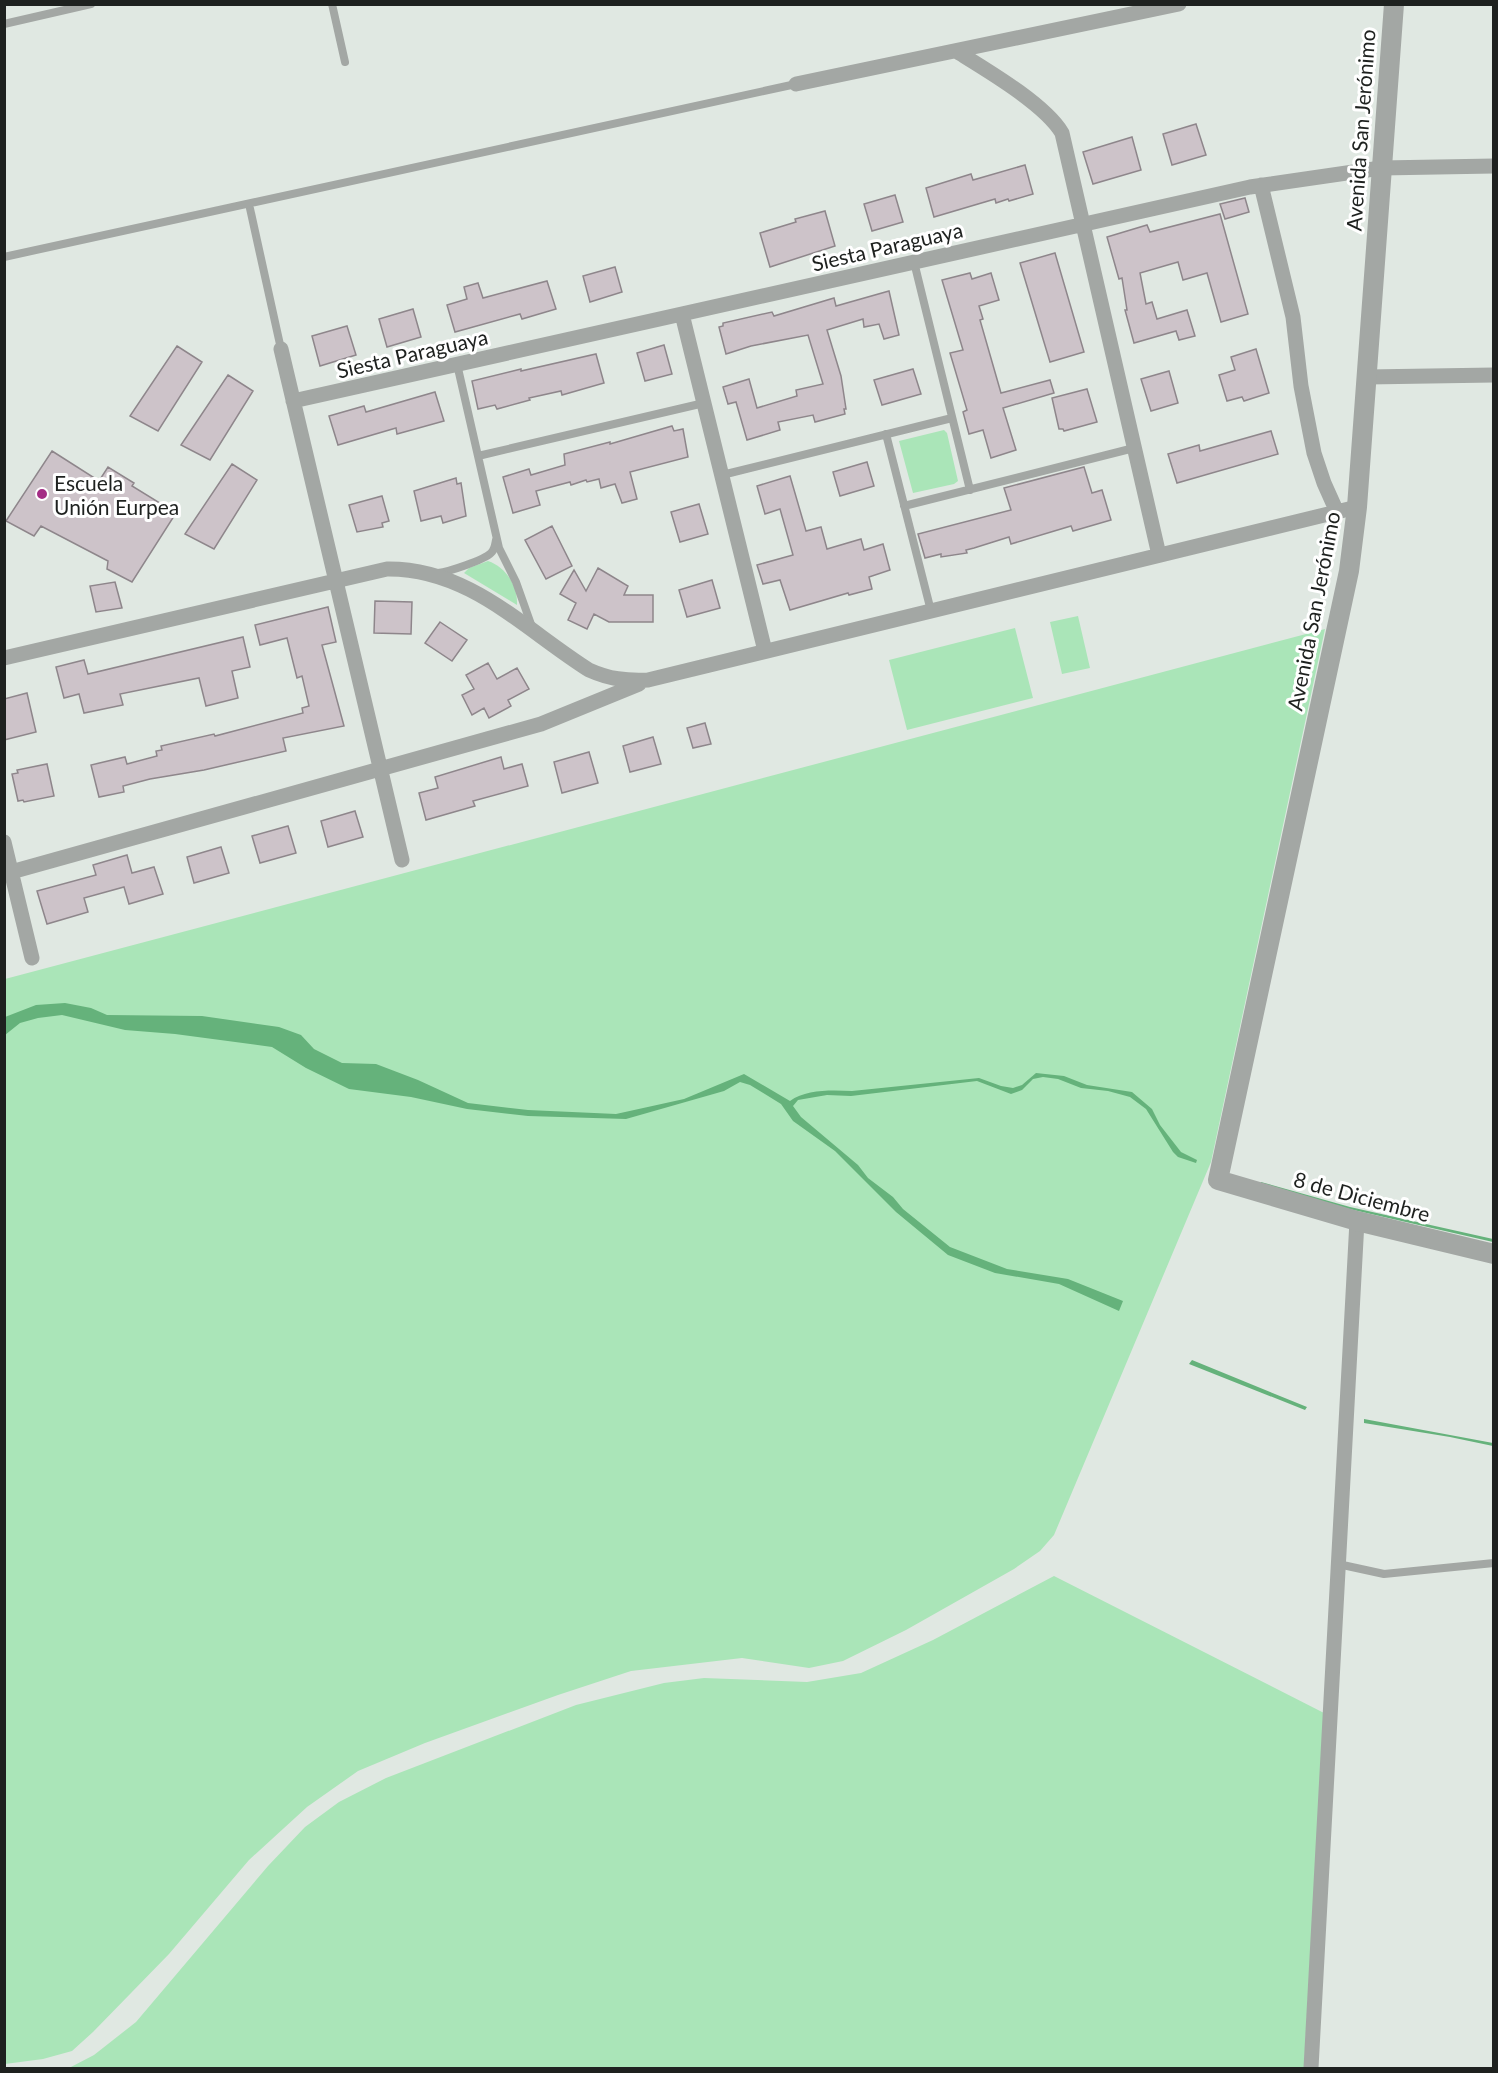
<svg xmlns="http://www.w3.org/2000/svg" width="1498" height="2073" viewBox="0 0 1498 2073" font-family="Lato,sans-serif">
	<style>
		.green { fill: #aae5b8 }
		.water { fill: #65b27b }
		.building { fill: #cdc3c9; stroke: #8e868b; stroke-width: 1.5 }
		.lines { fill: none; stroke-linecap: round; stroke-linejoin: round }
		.service { stroke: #a3a7a4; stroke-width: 8 }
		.minor { stroke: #a3a7a4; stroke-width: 15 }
		.tertiary { stroke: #a3a7a4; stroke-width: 20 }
		.poi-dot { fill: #a42d85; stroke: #fff; stroke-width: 2 }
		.labels { text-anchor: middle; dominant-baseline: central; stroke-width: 6; stroke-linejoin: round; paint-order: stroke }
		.street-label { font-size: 21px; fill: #1e211f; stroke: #fff }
		.poi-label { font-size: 21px; fill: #1e211f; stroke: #fff; text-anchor: start }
	</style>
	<rect width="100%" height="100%" fill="#e0e8e2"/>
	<path class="green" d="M944 430 947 433 958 481 954 484 913 493 899 441Z
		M488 561C506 567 518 586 517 605L464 573 469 568Z
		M1078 616 1090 668 1062 674 1050 622Z
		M1015 628 1033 698 907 730 889 660Z
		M1325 629 1211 1162 1054 1535 1040 1551 1014 1569 906 1630 843 1661 809 1668 742 1658 631 1671 558 1695 425 1743 358 1771 307 1807 249 1860 169 1954 93 2032 72 2051 43 2059 5 2064V979Z
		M1054 1576 1324 1713 1304 2068H69L94 2055 136 2022 268 1866 305 1827 339 1802 386 1778 576 1705 664 1683 704 1678 807 1682 861 1673 933 1640Z"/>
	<path class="water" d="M65 1003 91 1008 107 1015 202 1016 279 1027 301 1035 314 1049 342 1063 376 1064 418 1080 468 1103 528 1110 616 1114 684 1099 744 1074 790 1101C806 1089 832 1090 852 1091L979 1078 1001 1086 1013 1088 1022 1085 1036 1073 1064 1076 1087 1085 1132 1092 1152 1109 1160 1125 1181 1152 1197 1160 1196 1163 1178 1157 1173 1152 1146 1109 1130 1097 1108 1091 1081 1088 1058 1079 1043 1077 1033 1079 1022 1090 1011 1094 977 1081 851 1096 827 1095 798 1100 793 1106 801 1117 858 1165 868 1178 893 1197 903 1209 950 1247 1007 1269 1068 1279 1123 1301 1119 1311 1059 1284 995 1273 948 1255 896 1212 835 1151 793 1121 781 1104 750 1085 740 1082 724 1091 626 1119 528 1116 467 1109 411 1097 349 1089 306 1068 272 1047 175 1034 125 1030 62 1015 38 1018 20 1023 5 1035V1017L36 1005Z
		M1261 1182 1350 1207 1493 1239V1242L1349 1209 1260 1184Z
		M1192 1360 1307 1407 1305 1410 1189 1364Z
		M1364 1419 1493 1443V1446L1450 1437 1364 1423Z"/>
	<path class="building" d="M1196 124 1206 155 1172 165 1163 134Z
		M1132 137 1141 170 1093 184 1083 152Z
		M1025 165 1033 194 1009 201 1008 199 996 203 995 199 934 217 926 188 971 174 973 180Z
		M895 195 903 222 872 231 864 204Z
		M1245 198 1249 212 1225 219 1220 204Z
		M825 211 835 246 770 267 760 233 796 222 795 219Z
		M1220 214 1248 314 1221 322 1207 273 1183 280 1178 262 1140 273 1146 304 1152 302 1157 319 1187 310 1195 336 1179 340 1176 331 1134 343 1125 310H1127L1122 278 1119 279 1107 237 1147 225 1150 232Z
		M1055 253 1084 352 1050 362 1020 263Z
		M615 267 622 292 590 302 583 276Z
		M970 273 972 279 991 273 999 300 979 306 983 319 980 320 1001 393 1050 380 1054 393 1003 408 1016 450 991 458 983 430 969 434 963 412 967 410 950 353 963 350 942 280Z
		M547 281 556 309 522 319 520 314 455 332 447 305 467 299 464 287 478 283 483 298Z
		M889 291 899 335 884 339 879 324 864 327 863 319 827 330 841 376 846 409H844L845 414 815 422 813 415 778 422 780 430 747 440 736 402 728 404 723 387 749 379 757 408 797 396 796 390 823 384 808 335 751 346 726 354 719 327 723 326V323L772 312 774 316 834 298 836 306Z
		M413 309 421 337 387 347 379 319Z
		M347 326 356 355 320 366 312 336Z
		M664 345 672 374 645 381 637 353Z
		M177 346 202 362 158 431 130 416Z
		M1256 349 1269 393 1244 401 1242 397 1227 401 1219 375 1235 370 1231 357Z
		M596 354 604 383 562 395 561 391 529 398 530 400 497 409 495 405 478 409 472 381 521 369V371Z
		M913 369 921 394 882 405 874 380Z
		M1169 371 1178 403 1151 411 1141 379Z
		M228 375 253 391 210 460 181 445Z
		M1087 389 1097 422 1064 431 1063 429H1059L1052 398Z
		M435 392 444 421 397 434 396 428 338 445 329 416 364 406 366 412Z
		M672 426 674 431 683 429 688 457 630 472 637 499 622 503 615 484 601 488 599 479 587 482 586 480 571 485 570 482 536 491 540 505 513 513 503 477 529 469 531 475 565 465 564 454 610 442V444Z
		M1271 431 1278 454 1177 483 1168 454 1199 445 1200 451Z
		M52 451 99 481 108 467 134 483 132 486 176 513 132 582 107 569 108 561 41 526 34 536 6 521Z
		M867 462 874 486 840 496 833 472Z
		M232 464 257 480 214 549 185 534Z
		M1084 467 1092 493 1102 490 1111 520 1073 531 1071 526 1011 544 1009 537 974 548 966 550 967 553 941 557V554L925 558 918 534 1011 510 1004 488Z
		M790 476 806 531 821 527 827 549 861 539 864 550 883 544 890 570 869 577 872 589 849 595 848 593 790 610 780 580 763 584 757 565 793 555 780 509 765 514 757 486Z
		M456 478 457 484 461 483 466 516 443 523 441 516 421 521 414 491Z
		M382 496 389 521 382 523 383 527 357 532 349 505Z
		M699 504 708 534 680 542 671 512Z
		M552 526 572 566 546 579 525 540Z
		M598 568 628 586 624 595H653V622H609L594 614 587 629 568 620 576 603 560 594 574 570 586 591Z
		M712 580 720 608 687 617 679 590Z
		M115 582 122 608 96 612 90 586Z
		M375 601 412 602 411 634 374 633Z
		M328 607 336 642 322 645 344 726 283 738 286 751 204 770 150 779 123 786 124 792 99 797 91 765 125 757 127 764 157 756 156 751 162 750 161 746 214 734 215 736 303 713 302 708 309 706 302 676 297 678 287 638 260 645 255 625Z
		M440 622 467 640 452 661 425 643Z
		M243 637 250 667 232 671 238 698 206 706 199 678 120 694 123 705 84 713 79 694 64 698 56 667 84 660 88 674Z
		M488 663 497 679 517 668 529 689 508 700 511 706 489 718 484 708 472 715 462 695 474 689 466 675Z
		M27 693 36 732 4 740V699Z
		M705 723 711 744 693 748 687 728Z
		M653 737 661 764 630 772 623 746Z
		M589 752 598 783 562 793 554 762Z
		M501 757 504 769 522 764 528 786 473 801 475 806 426 820 419 793 438 788 435 777Z
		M47 764 54 796 24 802 23 800 18 801 12 774 18 773 17 770Z
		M355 811 363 837 328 847 321 821Z
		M288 826 296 853 260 863 252 836Z
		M221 847 229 873 194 883 187 857Z
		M127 855 132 873 154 867 163 894 129 904 124 887 84 898 88 912 47 924 37 891 96 875 93 865Z"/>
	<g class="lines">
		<path class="service" d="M332 4 345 62
			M4 24 91 4
			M249 204 281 349
			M4 257 796 84
			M914 262 970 490
			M457 364 499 548 516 582 532 627
			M886 434 931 611
			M478 456 704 403
			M722 475 952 418
			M904 506 1134 448
			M438 573C448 572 484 560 491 553 495 549 495 545 496 540
			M1338 1564 1384 1574 1494 1563"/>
		<path class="minor" d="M956 51C985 69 1045 104 1062 133L1159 555
			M796 84 1179 4
			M1261 185 1293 317 1301 386 1314 453 1324 483 1337 512
			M682 314 765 651
			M281 349 402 860
			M1367 377 1494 375
			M293 401 1250 187 1381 168 1494 166
			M4 658 387 569C469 568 524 629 589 670 609 679 626 681 648 680L1357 507
			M4 842 32 958
			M4 874 541 724 639 684
			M1311 2068 1357 1221"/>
		<path class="tertiary" d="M1394 4 1357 507 1349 571 1218 1180 1357 1221 1494 1254"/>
	</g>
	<circle class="poi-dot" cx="42" cy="494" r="6"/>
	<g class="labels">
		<g class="street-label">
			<text transform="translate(1360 130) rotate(-86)">Avenida San Jerónimo</text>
			<text transform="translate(887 246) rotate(-13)">Siesta Paraguaya</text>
			<text transform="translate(412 353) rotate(-13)">Siesta Paraguaya</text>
			<text transform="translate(1313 611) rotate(-79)">Avenida San Jerónimo</text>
			<text transform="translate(1362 1196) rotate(15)">8 de Diciembre</text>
		</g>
		<g class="poi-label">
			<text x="54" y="482">Escuela<tspan x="54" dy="24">Unión Eurpea</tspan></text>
		</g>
	</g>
	<rect width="1498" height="2073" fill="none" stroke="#1e211f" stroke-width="12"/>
</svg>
